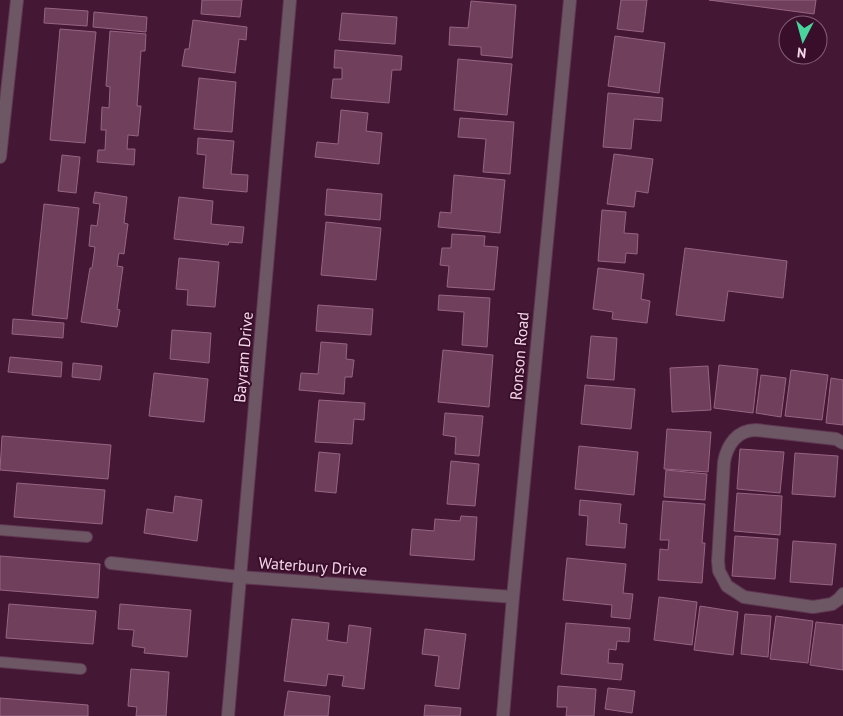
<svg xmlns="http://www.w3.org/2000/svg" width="843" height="716" viewBox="0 0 843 716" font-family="'PT Sans',sans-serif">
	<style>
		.building { fill: #6f3f5c; stroke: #976483 }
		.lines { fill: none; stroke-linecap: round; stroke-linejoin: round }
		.lane-casing { stroke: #603752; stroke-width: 12 }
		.street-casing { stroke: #603752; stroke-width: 14 }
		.lane { stroke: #6d5764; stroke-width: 10 }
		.street { stroke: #6d5764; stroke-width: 12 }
		.labels { text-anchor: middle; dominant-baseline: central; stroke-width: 4; stroke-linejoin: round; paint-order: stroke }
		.street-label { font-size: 16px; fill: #f5d7e8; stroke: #390e2b }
	</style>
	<rect width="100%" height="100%" fill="#441835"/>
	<path class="building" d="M202 0H242L240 17 201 14Z
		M621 0H647L643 32 617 29Z
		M709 0H816L814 14Z
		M471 1 516 5 512 58 481 55V47L449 45 450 27 468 28Z
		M45 8 88 11 87 26 44 23Z
		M94 12 147 17 146 32 93 27Z
		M342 13 397 17 395 44 339 40Z
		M193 20 247 27 246 40 239 39 235 73 182 66 185 49H189Z
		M60 29 96 32 85 143 50 140Z
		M110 31 146 34 145 51H141L137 106H141L138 136 128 135 127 149H135L134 165 97 162 98 150H105L106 130H101L102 107 109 108 110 87 106 86Z
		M615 36 665 43 659 93 608 86Z
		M335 50 402 56 401 70H392L389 103 331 98 333 79H342V68H334Z
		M458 59 512 64 507 115 454 110Z
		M199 78 236 82 232 132 194 129Z
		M608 93 663 98 661 121 634 119 631 149 603 147Z
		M341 110 368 113 366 131 382 133 379 164 315 157 317 142 338 144Z
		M460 118 514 122 510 174 483 172 486 139 458 137Z
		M198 138 234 141 231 174 248 175 247 192 203 188 206 155 197 154Z
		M614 154 653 159 648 193 636 191 634 207 607 204Z
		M62 155 80 157 76 193 58 191Z
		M454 175 505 180 500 233 438 227 440 212 451 213Z
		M327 189 382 194 380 220 325 215Z
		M95 192 127 197 124 223 128 224 124 254 119 253 117 266 123 267 117 309 120 310 117 327 81 322 90 268H92L95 247 89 246 91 225 97 226 100 204 93 203Z
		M179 197 213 201 211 224 244 227 242 243 229 242 228 245 174 239Z
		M44 204 79 208 67 319 32 315Z
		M602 210 626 212 624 233 638 234 637 254 626 253 625 263 598 261Z
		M326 222 381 228 376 280 321 275Z
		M452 234 485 236 484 246 498 247 494 290 447 287 449 266 440 265 442 248H451Z
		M685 248 787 261 783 298 728 291 724 321 676 315Z
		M179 258 219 262 215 307 187 305 188 290 176 289Z
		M598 268 644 274 641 299 650 301 647 323 612 319 613 312 593 309Z
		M439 295 490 298 487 347 462 345 464 312 438 310Z
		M318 305 373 309 371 335 316 331Z
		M13 319 64 323 63 338 12 334Z
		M172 330 211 333 209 363 170 359Z
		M591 336 617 338 614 380 587 378Z
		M321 342 347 344 346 359 354 360 352 377H345L344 394 299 390 301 373 318 374Z
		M443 350 493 355 489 407 438 402Z
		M10 357 62 362 61 377 8 372Z
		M73 363 102 366 100 380 72 377Z
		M719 365 758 369 753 413 714 408Z
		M708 366 711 410 672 412 670 368Z
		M791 370 828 375 822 420 785 416Z
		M154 373 208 379 204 422 149 416Z
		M761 375 786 378 781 417 756 413Z
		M831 378 843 380V425L826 423Z
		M585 385 635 389 631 429 581 424Z
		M319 400 365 403 364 420 354 419 352 444 315 442Z
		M445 413 483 416 479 456 455 454 456 437 443 435Z
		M667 429 711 432 708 472 664 469Z
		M2 436 111 445 108 479 0 470Z
		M579 446 638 452 634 495 575 489Z
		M740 449 784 452 780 493 737 489Z
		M319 452 340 454 336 493 315 491Z
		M795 453 838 456 835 497 792 494Z
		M451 461 479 464 475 506 447 504Z
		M666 470 707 474 705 500 664 497Z
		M17 483 105 490 102 524 14 517Z
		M737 493 782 496 780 535 734 531Z
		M175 496 202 500 197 541 144 533 147 509 173 513Z
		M580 500 621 504 619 523 627 524 625 548 586 545 588 516 579 515Z
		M663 501 705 504 702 543H705L702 583 658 580 660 549 668 550 669 540H660Z
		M461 516 477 517 474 560 410 555 412 529 434 531 435 519 460 521Z
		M735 536 778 539 775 579 732 576Z
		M793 541 836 544 832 585 790 582Z
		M0 556 100 564 98 598 0 590Z
		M567 558 626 564 623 593 633 594 630 619 611 617 612 605 563 600Z
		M659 597 697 602 692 645 654 640Z
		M9 604 96 611 93 644 6 638Z
		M120 604 191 610 187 657 144 653 145 648 132 646 134 630 118 629Z
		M700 606 738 612 733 655 694 650Z
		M745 614 771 616 768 657 741 654Z
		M776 616 813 621 808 663 770 659Z
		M292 619 329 623 327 640 347 643 349 625 371 628 364 689 342 686 344 676 328 674 326 686 284 681Z
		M816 622 843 625V670L810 665Z
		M566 623 630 628 629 642 617 641 616 650 609 649 608 663 623 664 621 680 561 674Z
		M425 629 466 634 459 689 435 686 439 656 422 654Z
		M131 669 169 672 166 716H136L137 707 128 706Z
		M558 686 596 689 594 716H566L567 707H557Z
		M608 688 635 691 632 713 605 709Z
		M288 691 330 696 328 716H284Z
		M0 698 88 705V716H0Z
		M425 705 461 708 460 716H424Z"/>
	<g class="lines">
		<defs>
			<path id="lane" d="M0 530 87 537
				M0 662 81 669"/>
			<path id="street" d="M0 157 17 0
				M843 443 836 439 756 430C737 430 727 445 724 462L718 561 719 571 727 586 744 597 813 607 832 604 839 599 843 594
				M111 563 240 577 513 597
				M228 716 290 0
				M503 716 513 597 570 0"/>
		</defs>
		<use href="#lane" class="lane-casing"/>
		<use href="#street" class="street-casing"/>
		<use href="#lane" class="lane"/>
		<use href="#street" class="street"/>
	</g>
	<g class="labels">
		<g class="street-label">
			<text transform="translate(519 356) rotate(-85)">Ronson Road</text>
			<text transform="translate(243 357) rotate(-85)">Bayram Drive</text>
			<text transform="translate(313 566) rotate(4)">Waterbury Drive</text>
		</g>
	</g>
	<g transform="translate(803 40) rotate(186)"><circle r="24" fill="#390e2b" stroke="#845e77"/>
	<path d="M0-4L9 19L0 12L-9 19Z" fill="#49d49d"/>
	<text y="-8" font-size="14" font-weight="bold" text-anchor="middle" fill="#f5d7e8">N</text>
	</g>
</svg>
